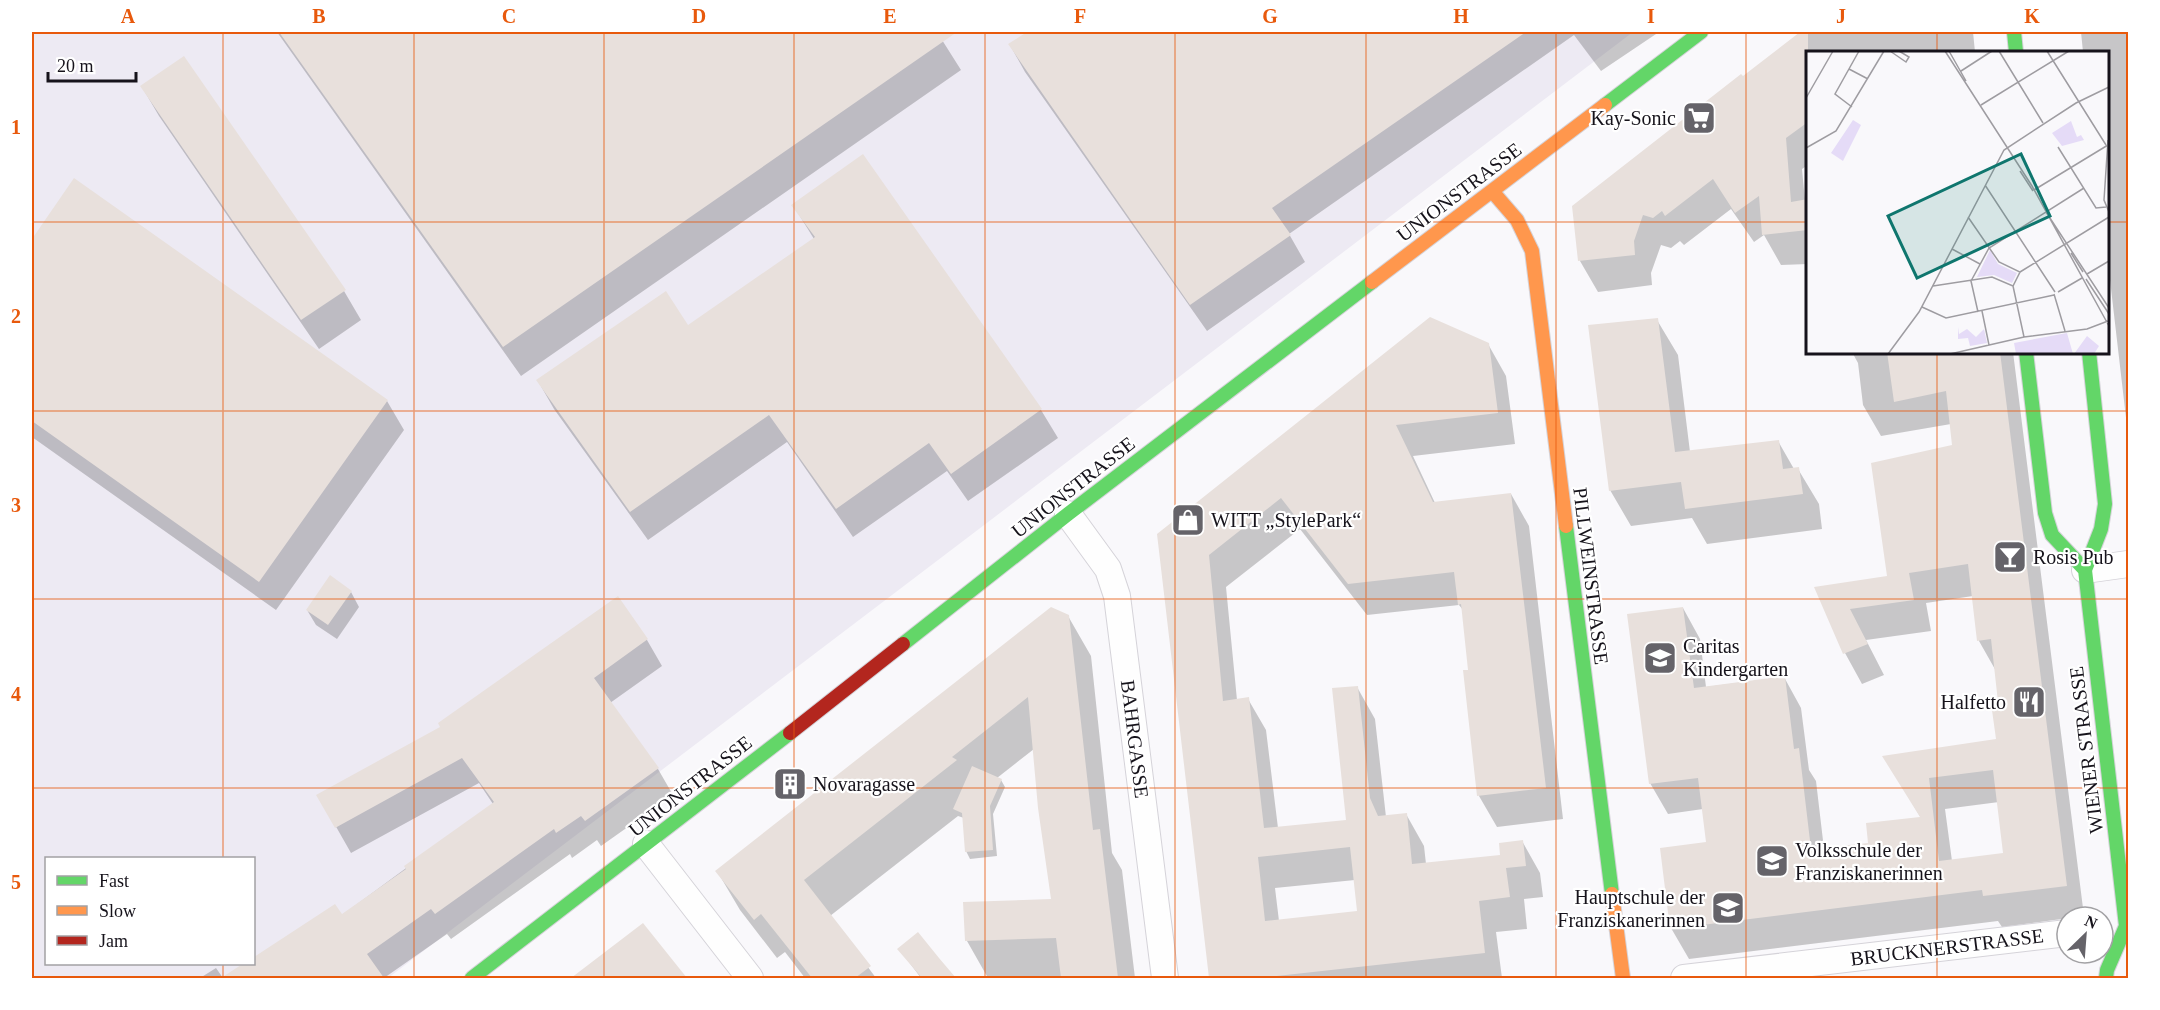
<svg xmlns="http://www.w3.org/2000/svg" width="2160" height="1010" viewBox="0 0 2160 1010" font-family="'Times New Roman',serif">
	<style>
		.built { fill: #edeaf3; fill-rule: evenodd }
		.shadow { fill: #0003; fill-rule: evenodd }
		.building { fill: #e8e0dc; fill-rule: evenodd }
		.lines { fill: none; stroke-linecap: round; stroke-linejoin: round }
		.street-casing { stroke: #d5d3d9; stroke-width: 28 }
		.fast-casing { stroke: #d5d3d9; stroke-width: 16 }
		.slow-casing { stroke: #d5d3d9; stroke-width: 16 }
		.jam-casing { stroke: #d5d3d9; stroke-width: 16 }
		.street { stroke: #fefefe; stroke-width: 26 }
		.fast { stroke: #63d668; stroke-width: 14 }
		.slow { stroke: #ff974d; stroke-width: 14 }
		.jam { stroke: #b3261e; stroke-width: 14 }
		.grid { fill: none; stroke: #e8590c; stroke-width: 1.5; stroke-opacity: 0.55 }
		.labels { text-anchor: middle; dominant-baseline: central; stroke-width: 4.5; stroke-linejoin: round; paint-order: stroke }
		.poi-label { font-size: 20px; fill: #16131b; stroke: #fff; text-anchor: start }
		.street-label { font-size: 20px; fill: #16131b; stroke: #fff }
		.inset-road { fill: none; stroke: #9e9ca1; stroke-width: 1.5 }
		.view { fill: #0f766e; fill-opacity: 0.15; stroke: #0f766e; stroke-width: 3 }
		.inset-edge { fill: none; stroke: #16131b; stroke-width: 3 }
		.neatline { fill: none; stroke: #e8590c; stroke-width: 2 }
		.grid-label { font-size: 20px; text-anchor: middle; font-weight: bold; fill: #e8590c }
	</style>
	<rect width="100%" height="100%" fill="#f9f8fb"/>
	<path class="built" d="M32 32H1633L388 978H32ZM46 858H254V964H46Z"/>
	<path class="shadow" d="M277 32H937L961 70 521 376Z
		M1030 32H1659L1601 71 1574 35 1289 234 1305 262 1207 331 1025 72 1010 45Z
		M1802 32H1973L1975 52H1808V165L1802 169 1805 201 1808 200V264L1781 265 1764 235 1754 242 1731 209 1684 245 1680 241 1671 248 1661 245 1651 273 1652 285 1598 292 1580 261 1573 207Z
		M2081 32H2128V435L2108 263V52H2083Z
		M142 87 344 291 361 320 319 349 159 116Z
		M75 180 387 401 404 430 276 610 32 437V241Z
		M793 205 1041 410 1058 438 968 501 947 471 853 537 787 442 648 540 554 409 538 381 688 327 814 239Z
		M1657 320 1678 355 1690 452 1778 441 1794 469H1798L1819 504 1822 529 1707 544 1692 518 1631 526 1610 490Z
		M1488 344 1506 376 1515 444 1413 456 1435 503 1511 494 1529 526 1563 819 1497 827 1479 796 1470 671 1463 610 1459 605 1367 615 1300 529 1226 587 1237 700 1248 699 1266 730 1278 828 1348 821 1357 687 1375 719 1386 817 1406 814 1424 846 1426 864 1502 856 1522 841 1540 873 1543 897 1524 899 1527 929 1496 932 1502 978H1210L1158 536ZM1355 880 1359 912 1279 921 1275 888Z
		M1852 352H2013L2084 916 2002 927 1998 921 1689 959 1671 928 1708 844 1703 809 1668 814 1650 783 1683 608 1700 639 1706 687 1784 677 1801 708 1809 770 1816 781 1824 849 1870 844 1921 818 1902 786 1997 741 2000 704 1996 671 1979 641 1973 596 1926 603 1931 631 1866 640 1884 675 1862 684 1845 653 1816 589 1889 578 1953 447 1951 424 1881 436 1863 405 1858 363ZM1999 802 2005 854 1952 861 1945 809Z
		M351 592 359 607 337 639 316 625 307 610Z
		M617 598 647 640 662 666 610 703 658 769 673 795 601 846 597 840 572 858 570 854 451 939 447 934 384 978H224L247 964H254V959L334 906 341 916 493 804 479 783 351 853 318 795 442 728Z
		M1068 616 1091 656 1112 853 1122 870 1135 978H988L967 941 965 903 1052 900 1034 749 997 778 1001 780 1005 787 993 814 997 856 970 859 966 851 964 818 958 816 830 916 876 978H805L785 952 777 958 740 910 717 871Z
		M643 925 685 978H574Z
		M899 949 951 974 953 978H921Z
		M216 968 223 978H200Z"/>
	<path class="building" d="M279 32H957L503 347Z
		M1027 32H1526L1272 208 1291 235 1190 305 1008 44Z
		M1800 32H1808V122L1786 138 1791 202 1808 199V230L1762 235 1759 196 1735 213 1713 179 1665 216 1662 211 1653 218 1643 215 1634 241 1635 255 1578 261 1572 206 1741 74 1743 76Z
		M184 56 346 290 301 320 140 86Z
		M863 154 1042 409 951 474 929 443 836 509 769 415 630 512 536 380 666 291 688 325 815 237 791 205Z
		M74 178 388 400 259 582 32 421V239Z
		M1430 317 1489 343 1498 413 1396 425 1433 502 1511 493 1546 788 1477 796 1463 670H1468L1461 604 1458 605 1454 572 1348 584 1281 498 1209 555 1223 701 1249 697 1264 828 1346 820 1332 688 1358 686 1370 798 1378 816 1407 813 1412 864 1500 855 1499 843 1523 840 1526 866 1506 868 1510 897 1479 901 1485 953 1259 978H1209L1157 534ZM1350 847 1357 911 1265 921 1258 857Z
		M1658 318 1675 452 1779 440 1783 469 1799 467 1803 494 1685 509 1681 482 1609 491 1588 325Z
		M1887 352H2000L2067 886 1983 896 1982 890 1670 929 1660 848 1706 842 1698 778 1649 784 1627 614 1683 607 1694 688 1785 676 1794 749 1799 748 1811 849 1868 843 1866 823 1920 817 1882 756 1996 739 1991 703 1998 702 1991 639 1977 641 1968 564 1909 573 1914 600 1850 609 1868 644 1843 654 1814 587 1887 576 1871 463 1952 445 1946 391 1894 402ZM1993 770 2003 853 1939 861 1929 778Z
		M330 575 352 591 328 625 306 610Z
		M618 596 648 639 594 678 659 768 585 821 581 816 556 833 554 829 435 914 431 909 367 954 384 978H221L244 963H254V957L335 904 342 914 406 869 404 866 494 802 462 758 335 828 316 795 440 727 438 723Z
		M1051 607 1069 615 1093 830 1100 829 1118 978H1061L1056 938 965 941 963 902 1051 899 1038 808 1028 697 952 757 957 760 804 880 871 966 855 978H812L761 914 754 920 715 871Z
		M972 766 1002 779 990 806 993 850 965 852 962 813 953 809Z
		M643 923 687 978H571Z
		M918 932 939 958 956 978H922L897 949Z"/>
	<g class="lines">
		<defs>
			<path id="street" d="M1068 514 1108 569 1117 596 1165 978
				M2085 570 2128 564
				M646 844 750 978
				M1684 978 2067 933"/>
			<path id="fast" d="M2014 32 2016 52
				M1605 105 1701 32
				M2026 352 2045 513 2052 535 2085 570
				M2089 352 2105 504 2101 529 2085 570 2126 926 2107 970 2106 978
				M1566 526 1612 894
				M903 644 1068 514 1372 282
				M472 978 790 733"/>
			<path id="slow" d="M1492 191 1517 220 1532 251 1566 526
				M1372 282 1605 105
				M1612 894 1623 978"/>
			<path id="jam" d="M790 733 903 644"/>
		</defs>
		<use href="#street" class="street-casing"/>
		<use href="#fast" class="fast-casing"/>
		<use href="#slow" class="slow-casing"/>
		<use href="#jam" class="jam-casing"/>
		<use href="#street" class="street"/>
		<use href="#fast" class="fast"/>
		<use href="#slow" class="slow"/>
		<use href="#jam" class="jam"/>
	</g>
	<path class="grid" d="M223 32V858M414 32V978M604 32V978M794 32V978M985 32V978M1175 32V978M1366 32V978M1556 32V978M1746 32V978M1937 32V52M32 222H1808M2108 222H2128M1937 352V978M32 411H2128M32 599H2128M32 788H2128M223 964V978"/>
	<defs>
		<symbol id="supermarket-square" viewBox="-11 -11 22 22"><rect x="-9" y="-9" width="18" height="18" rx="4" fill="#656369" stroke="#fff"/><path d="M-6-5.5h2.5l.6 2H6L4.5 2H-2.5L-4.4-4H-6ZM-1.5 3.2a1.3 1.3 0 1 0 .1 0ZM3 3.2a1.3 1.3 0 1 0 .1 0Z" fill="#fff"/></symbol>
		<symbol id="shop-square" viewBox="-11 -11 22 22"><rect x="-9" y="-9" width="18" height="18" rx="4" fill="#656369" stroke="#fff"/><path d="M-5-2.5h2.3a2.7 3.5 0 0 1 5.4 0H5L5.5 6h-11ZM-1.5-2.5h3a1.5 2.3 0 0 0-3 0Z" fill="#fff"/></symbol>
		<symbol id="bar-square" viewBox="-11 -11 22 22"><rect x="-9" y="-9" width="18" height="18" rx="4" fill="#656369" stroke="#fff"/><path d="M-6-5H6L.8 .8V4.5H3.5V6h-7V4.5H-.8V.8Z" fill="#fff"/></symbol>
		<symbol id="school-square" viewBox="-11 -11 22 22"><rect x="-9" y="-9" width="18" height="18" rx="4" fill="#656369" stroke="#fff"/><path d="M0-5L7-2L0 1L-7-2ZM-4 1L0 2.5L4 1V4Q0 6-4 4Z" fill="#fff"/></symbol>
		<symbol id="restaurant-square" viewBox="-11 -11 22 22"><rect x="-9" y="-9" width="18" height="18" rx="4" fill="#656369" stroke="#fff"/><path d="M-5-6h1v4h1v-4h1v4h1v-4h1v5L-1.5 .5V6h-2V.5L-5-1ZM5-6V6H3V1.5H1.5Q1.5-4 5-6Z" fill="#fff"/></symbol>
		<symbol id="building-square" viewBox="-11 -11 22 22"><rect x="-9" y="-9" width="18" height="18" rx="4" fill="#656369" stroke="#fff"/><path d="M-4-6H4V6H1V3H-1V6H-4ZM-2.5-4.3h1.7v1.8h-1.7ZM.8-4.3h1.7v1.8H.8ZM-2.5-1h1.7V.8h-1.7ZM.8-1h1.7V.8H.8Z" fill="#fff"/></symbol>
	</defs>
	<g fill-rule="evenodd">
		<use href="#supermarket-square" x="1680" y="99" width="38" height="38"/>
		<use href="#shop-square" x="1169" y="501" width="38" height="38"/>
		<use href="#bar-square" x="1991" y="538" width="38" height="38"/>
		<use href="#school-square" x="1641" y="639" width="38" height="38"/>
		<use href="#restaurant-square" x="2010" y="683" width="38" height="38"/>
		<use href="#building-square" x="771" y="765" width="38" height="38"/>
		<use href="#school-square" x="1753" y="842" width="38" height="38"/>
		<use href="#school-square" x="1709" y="889" width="38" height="38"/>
	</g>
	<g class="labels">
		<g class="poi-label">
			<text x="1676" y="118" text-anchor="end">Kay-Sonic</text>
			<text x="1211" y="520">WITT „StylePark“</text>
			<text x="2033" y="557">Rosis Pub</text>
			<text x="1683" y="646">Caritas<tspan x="1683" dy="23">Kindergarten</tspan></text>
			<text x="2006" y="702" text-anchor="end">Halfetto</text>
			<text x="813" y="784">Novaragasse</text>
			<text x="1795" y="850">Volksschule der<tspan x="1795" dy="23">Franziskanerinnen</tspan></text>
			<text x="1705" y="897" text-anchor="end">Hauptschule der<tspan x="1705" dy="23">Franziskanerinnen</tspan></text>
		</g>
		<g class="street-label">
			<text transform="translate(1459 192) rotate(-37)">UNIONSTRASSE</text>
			<text transform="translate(1073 487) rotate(-38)">UNIONSTRASSE</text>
			<text transform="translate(1591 576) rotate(83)">PILLWEINSTRASSE</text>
			<text transform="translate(1135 739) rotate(83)">BAHRGASSE</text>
			<text transform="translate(2086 750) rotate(-97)">WIENER STRASSE</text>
			<text transform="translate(690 786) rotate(-38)">UNIONSTRASSE</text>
			<text transform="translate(1947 947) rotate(-7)">BRUCKNERSTRASSE</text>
		</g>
	</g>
	<g transform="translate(1806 51)">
		<rect width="303" height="303" fill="#f9f8fb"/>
		<path d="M47 69 55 74 37 110 25 102ZM265 70 271 86 275 84 278 89 256 95 246 82ZM184 199 192 213 211 222 206 232 188 224 171 226ZM152 276 153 283 161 278 170 286 178 278 181 292 164 295 162 287 152 288ZM261 282 267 303H210L208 292ZM281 285 293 295 288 303H268Z" fill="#e5dbf7"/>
		<path class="inset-road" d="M84 0 100 11 103 6 93 0M139 0 226 135 303 275M143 0 160 30M193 0 237 72M241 0 300 94M43 18 62 28M155 20 186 0M0 47 27 0M175 54 263 0M46 56 29 43 53 0M302 89 298 149 303 161M252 96 290 157 300 156M0 97 30 80 78 0M214 120 227 140M179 134 249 241M228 139 302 94M240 161 303 257M146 198 174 213M265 202 277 221M214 221 303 166M281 223 303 210M280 228 303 263M127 235 186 226 207 235 214 221 193 211 162 166M207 235 218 286M252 241 276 227M248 243 259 280M116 256 140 267 248 244M176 260 183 294M172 261 165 230 183 197 278 137M82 303 113 261 198 99 270 52 303 36M144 303 218 286 281 278 302 270"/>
		<path class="view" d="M215 103 244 165 111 227 82 165Z"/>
		<rect width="303" height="303" class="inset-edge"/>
	</g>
	<rect width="2160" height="1010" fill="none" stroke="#ffffff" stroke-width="66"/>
	<rect x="45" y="857" width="210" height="108" fill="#ffffff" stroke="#a2a1a4" stroke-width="1.5"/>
	<rect x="57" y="876" width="30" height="9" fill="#63d668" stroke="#a2a1a4" stroke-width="1.5"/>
	<text x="99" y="887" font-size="18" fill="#16131b">Fast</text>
	<rect x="57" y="906" width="30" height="9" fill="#ff974d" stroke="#a2a1a4" stroke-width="1.5"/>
	<text x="99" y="917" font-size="18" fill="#16131b">Slow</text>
	<rect x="57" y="936" width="30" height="9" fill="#b3261e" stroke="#a2a1a4" stroke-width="1.5"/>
	<text x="99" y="947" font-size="18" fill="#16131b">Jam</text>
	<g transform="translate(2085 935) rotate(25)"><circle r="28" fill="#ffffff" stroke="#a2a1a4" stroke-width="1.5"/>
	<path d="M0-4.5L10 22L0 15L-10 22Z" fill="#656369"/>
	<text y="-9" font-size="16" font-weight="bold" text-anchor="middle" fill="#16131b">N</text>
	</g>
	<path d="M48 72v9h88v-9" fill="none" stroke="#16131b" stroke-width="3"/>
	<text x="57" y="72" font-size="18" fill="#16131b" stroke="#ffffff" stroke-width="4.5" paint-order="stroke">20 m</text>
	<rect x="33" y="33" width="2094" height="944" class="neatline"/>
	<g class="grid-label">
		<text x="128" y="23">A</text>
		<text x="319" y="23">B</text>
		<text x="509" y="23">C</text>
		<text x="699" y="23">D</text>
		<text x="890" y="23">E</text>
		<text x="1080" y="23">F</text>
		<text x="1270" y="23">G</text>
		<text x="1461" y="23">H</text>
		<text x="1651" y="23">I</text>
		<text x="1841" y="23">J</text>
		<text x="2032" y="23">K</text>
		<text x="16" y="134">1</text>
		<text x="16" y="323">2</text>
		<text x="16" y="512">3</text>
		<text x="16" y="701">4</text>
		<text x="16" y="889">5</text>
	</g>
</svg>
